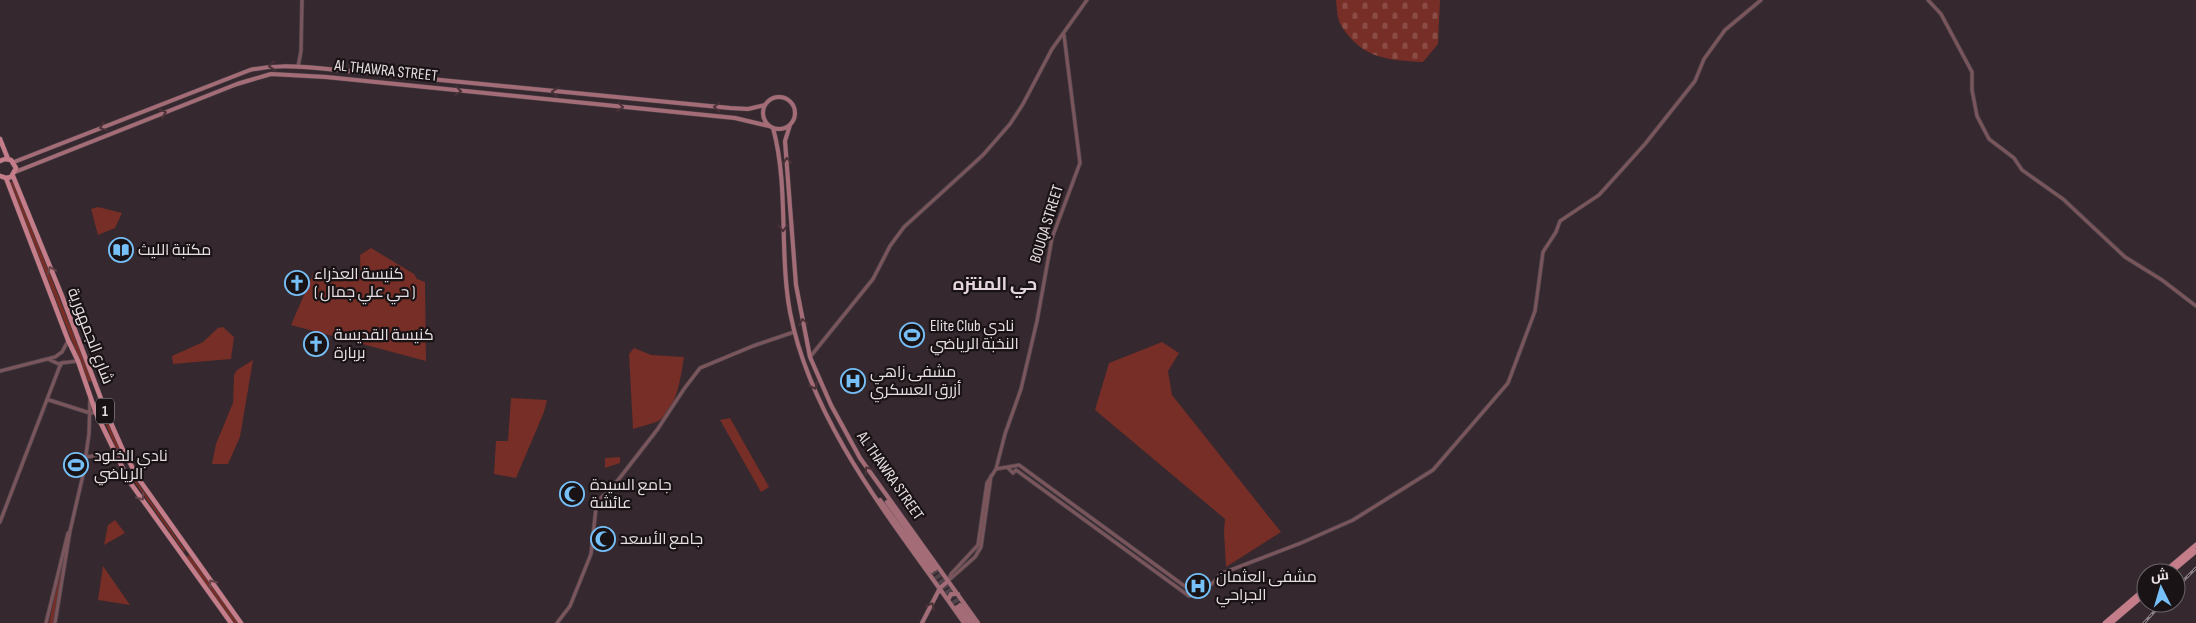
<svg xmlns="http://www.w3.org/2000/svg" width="2196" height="623" viewBox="0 0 2196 623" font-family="'Sofia Sans Condensed',Cairo,sans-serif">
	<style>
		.green { fill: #762e26 }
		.cemetery { fill: url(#cemetery-stones) }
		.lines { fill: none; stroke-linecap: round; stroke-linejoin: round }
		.secondary-tunnel { stroke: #50434a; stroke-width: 4; stroke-dasharray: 4 2; stroke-linecap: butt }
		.tertiary-casing { stroke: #51454c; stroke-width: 4.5 }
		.secondary-casing { stroke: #51454c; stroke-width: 5 }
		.primary-casing { stroke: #51454c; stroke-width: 5.5 }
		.tertiary { stroke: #7a565c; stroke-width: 3 }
		.secondary { stroke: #a46c76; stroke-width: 4 }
		.primary { stroke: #c57d8a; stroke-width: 4.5 }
		.rail-casing { stroke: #8b8086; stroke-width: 3 }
		.rail { stroke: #191316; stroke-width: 1; stroke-dasharray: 4; stroke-linecap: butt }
		.oneway { stroke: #4a3238 }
		.oneway2 { stroke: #66434a }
		.labels { text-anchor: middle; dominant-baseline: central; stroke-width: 4.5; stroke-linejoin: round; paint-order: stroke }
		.shield { fill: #191316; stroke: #a9a1a5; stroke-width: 1 }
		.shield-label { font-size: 15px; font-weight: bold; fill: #e7dee2 }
		.street-label { font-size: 16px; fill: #e7dee2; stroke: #191316 }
		.poi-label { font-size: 16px; fill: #e7dee2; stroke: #191316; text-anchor: start }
		.neighbourhood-label { font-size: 18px; font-weight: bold; fill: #e5d5dd; stroke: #191316 }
	</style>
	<defs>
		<pattern id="cemetery-stones" width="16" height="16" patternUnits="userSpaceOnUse" patternTransform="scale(1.25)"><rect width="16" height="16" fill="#762e26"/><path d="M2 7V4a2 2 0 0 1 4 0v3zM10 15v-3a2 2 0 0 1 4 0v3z" fill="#8a4c45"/></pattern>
	</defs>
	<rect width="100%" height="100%" fill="#35282f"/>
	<path class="green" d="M13 181 92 381 88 382 10 183Z
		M98 207 122 213 115 228 98 235 91 209Z
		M371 248 414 274 417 279 425 282 426 361 291 325 314 272 323 269 325 282 361 279 360 255Z
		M223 327 234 337 231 359 173 364 172 356 203 342 218 328Z
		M1162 342 1179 353 1168 371 1172 395 1281 532 1226 567 1224 532 1225 519 1095 410 1109 363Z
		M634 348 651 355 684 357C681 376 677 408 660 420 653 424 641 426 633 429L629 354Z
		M253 360 240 437 228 464H212L216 444 233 403 234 375 237 370Z
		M511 398 547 400 544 412 516 478 494 474 496 441H508Z
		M104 413 119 448 116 449 102 415Z
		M730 418 769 487 761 492 720 420Z
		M620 457V463L605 468V458Z
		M135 479 185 550 184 552 133 480Z
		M115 520 125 533 104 545 108 525Z
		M188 555 190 556 238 623H234L187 558Z
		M61 565H63L54 623H49Z
		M103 566 130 605 98 600Z"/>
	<path class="cemetery" d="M1336 0H1440L1438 44 1423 62C1388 60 1363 59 1342 27 1337 20 1337 8 1336 0Z"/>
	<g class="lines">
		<path class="secondary-tunnel" d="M935 569 960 605
			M932 571 957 607"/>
		<defs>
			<path id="tertiary" d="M1928 0 1941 14 1972 72V90L1977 116 1989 139 2014 158 2022 170 2063 199 2125 257 2162 280 2196 306
				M298 67 301 51 302 0
				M810 357 873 279 890 246 904 227 983 155 1010 124 1023 104 1052 49 1087 0
				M50 360 61 365
				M0 371 55 357 62 352 68 341
				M49 400 90 413 106 412
				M85 457 114 454 122 448
				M996 469 1019 465 1194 593 1189 596 1016 470 1013 473 1008 468
				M0 522 61 363 78 361
				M949 580 975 557 981 547 991 476
				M948 581 951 574 978 545 987 483 996 469 1005 434 1021 389 1037 321 1052 238 1080 163 1064 35
				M1194 593C1205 588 1214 585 1220 574L1301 543 1353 520 1433 470 1508 383 1535 311 1543 252 1556 232 1560 221 1599 195 1645 144 1695 81 1704 59 1725 30 1761 0
				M46 623 68 533
				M55 623 70 531 83 475 89 434 90 399
				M557 623 570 606 591 554 596 508 601 498 615 484 657 430 684 389 700 368 753 346 794 332"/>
			<path id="secondary" d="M763 113a16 16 0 1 1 32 0a16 16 0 1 1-32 0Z
				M790 125 785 141 796 285 810 357 831 405 860 458 978 623
				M773 128C789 186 779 252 790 312 812 427 899 529 964 623
				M14 162 250 70C273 65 293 66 317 68L730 108 748 109 765 105
				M15 172 237 84 271 74 326 77 735 118 769 126
				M880 500 932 571
				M887 502 935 569
				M948 600 951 594H958
				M960 605 973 623
				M957 607 969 623
				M922 623 940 588 948 581"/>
			<path id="primary" d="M0 139 8 159
				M0 161 5 159 11 160 16 168 11 177 6 178 0 176
				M13 176 62 296 106 412 122 448 138 478 241 623
				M6 178 68 340 78 361 96 413 129 481 231 623
				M2163 573 2196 545
				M2170 573 2196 551
				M2105 623 2146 588
				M2111 623 2146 593"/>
		</defs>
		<use href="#tertiary" class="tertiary-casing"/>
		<use href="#secondary" class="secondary-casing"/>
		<use href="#primary" class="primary-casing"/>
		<use href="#tertiary" class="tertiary"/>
		<use href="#secondary" class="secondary"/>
		<use href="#primary" class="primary"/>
		<defs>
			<path id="rail" d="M2176 588 2196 568
				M2144 623 2162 603"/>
		</defs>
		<use href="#rail" class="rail-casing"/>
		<use href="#rail" class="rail"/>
	</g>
	<defs><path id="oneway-chevron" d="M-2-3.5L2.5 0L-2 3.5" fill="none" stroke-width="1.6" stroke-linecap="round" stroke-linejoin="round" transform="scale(1.25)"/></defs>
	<g class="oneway">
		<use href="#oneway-chevron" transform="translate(272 66) rotate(173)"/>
		<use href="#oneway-chevron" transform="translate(458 91) rotate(6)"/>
		<use href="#oneway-chevron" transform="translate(555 92) rotate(-174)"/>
		<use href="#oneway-chevron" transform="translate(620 107) rotate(6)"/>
		<use href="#oneway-chevron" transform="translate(717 107) rotate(-175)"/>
		<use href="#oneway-chevron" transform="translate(163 113) rotate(-21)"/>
		<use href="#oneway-chevron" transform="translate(103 127) rotate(159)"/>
		<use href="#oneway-chevron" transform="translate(787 161) rotate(-95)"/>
		<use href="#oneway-chevron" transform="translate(783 228) rotate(89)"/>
		<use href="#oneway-chevron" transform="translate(803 322) rotate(-103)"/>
		<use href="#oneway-chevron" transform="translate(814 386) rotate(66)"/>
		<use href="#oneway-chevron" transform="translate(868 470) rotate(-124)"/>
		<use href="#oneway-chevron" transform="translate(931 606) rotate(-63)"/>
	</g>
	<g class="oneway2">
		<use href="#oneway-chevron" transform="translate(51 270) rotate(-112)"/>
		<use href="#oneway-chevron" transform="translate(141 497) rotate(54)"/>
		<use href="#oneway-chevron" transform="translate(212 583) rotate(-125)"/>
	</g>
	<defs>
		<symbol id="library-ring" viewBox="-11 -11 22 22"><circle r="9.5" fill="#191316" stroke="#76c0f7" stroke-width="1.5"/><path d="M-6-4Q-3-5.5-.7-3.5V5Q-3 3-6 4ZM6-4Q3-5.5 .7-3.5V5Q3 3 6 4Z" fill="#76c0f7"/></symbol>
		<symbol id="church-ring" viewBox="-11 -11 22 22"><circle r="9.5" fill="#191316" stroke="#76c0f7" stroke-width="1.5"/><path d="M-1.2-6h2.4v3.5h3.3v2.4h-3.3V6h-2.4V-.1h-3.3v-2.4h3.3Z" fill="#76c0f7"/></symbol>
		<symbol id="stadium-ring" viewBox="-11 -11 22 22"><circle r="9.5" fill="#191316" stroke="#76c0f7" stroke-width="1.5"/><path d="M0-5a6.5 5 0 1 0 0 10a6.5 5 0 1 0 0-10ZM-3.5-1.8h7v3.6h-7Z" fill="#76c0f7"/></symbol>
		<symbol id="hospital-ring" viewBox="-11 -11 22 22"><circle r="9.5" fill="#191316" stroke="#76c0f7" stroke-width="1.5"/><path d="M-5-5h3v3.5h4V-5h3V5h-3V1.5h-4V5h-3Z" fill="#76c0f7"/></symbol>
		<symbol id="mosque-ring" viewBox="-11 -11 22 22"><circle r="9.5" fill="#191316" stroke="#76c0f7" stroke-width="1.5"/><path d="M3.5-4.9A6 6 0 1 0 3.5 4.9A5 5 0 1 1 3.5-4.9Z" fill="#76c0f7"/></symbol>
	</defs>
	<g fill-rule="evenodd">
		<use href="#library-ring" x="107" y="236" width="28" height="28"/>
		<use href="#church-ring" x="283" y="269" width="28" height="28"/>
		<use href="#stadium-ring" x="898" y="321" width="28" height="28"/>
		<use href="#church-ring" x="302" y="330" width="28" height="28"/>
		<use href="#hospital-ring" x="839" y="367" width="28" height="28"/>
		<use href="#stadium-ring" x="62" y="451" width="28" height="28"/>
		<use href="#mosque-ring" x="558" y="480" width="28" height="28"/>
		<use href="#mosque-ring" x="589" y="525" width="28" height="28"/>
		<use href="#hospital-ring" x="1184" y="572" width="28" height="28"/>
	</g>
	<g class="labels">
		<rect class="shield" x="96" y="398.5" width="18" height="25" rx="4"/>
		<g class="shield-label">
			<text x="105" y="411">1</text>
		</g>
		<g class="street-label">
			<text transform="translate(386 71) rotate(6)">AL THAWRA STREET</text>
			<text transform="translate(1047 224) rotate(-73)">BOUQA STREET</text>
			<text transform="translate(90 336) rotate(69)">شارع الجمهورية</text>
			<text transform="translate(890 476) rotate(55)">AL THAWRA STREET</text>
		</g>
		<g class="poi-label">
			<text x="138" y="250">مكتبة الليث</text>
			<text x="314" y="274">كنيسة العذراء<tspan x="314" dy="18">( حي علي جمال )</tspan></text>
			<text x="930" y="326">Elite Club نادي<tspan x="930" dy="18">النخبة الرياضي</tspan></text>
			<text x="334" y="335">كنيسة القديسة<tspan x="334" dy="18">بربارة</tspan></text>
			<text x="870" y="372">مشفى زاهي<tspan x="870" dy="18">أزرق العسكري</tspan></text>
			<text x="94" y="456">نادي الخلود<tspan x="94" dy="18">الرياضي</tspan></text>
			<text x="590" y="485">جامع السيدة<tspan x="590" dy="18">عائشة</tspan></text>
			<text x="620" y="539">جامع الأسعد</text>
			<text x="1216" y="577">مشفى العثمان<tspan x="1216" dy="18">الجراحي</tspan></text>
		</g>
		<g class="neighbourhood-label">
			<text x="995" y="284">حي المنتزه</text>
		</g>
	</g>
	<g transform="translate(2161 588) rotate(355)"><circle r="24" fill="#191316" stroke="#6b6468"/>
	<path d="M0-4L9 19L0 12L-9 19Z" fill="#76c0f7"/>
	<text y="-8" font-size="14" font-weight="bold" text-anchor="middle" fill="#e7dee2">ش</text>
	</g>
</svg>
